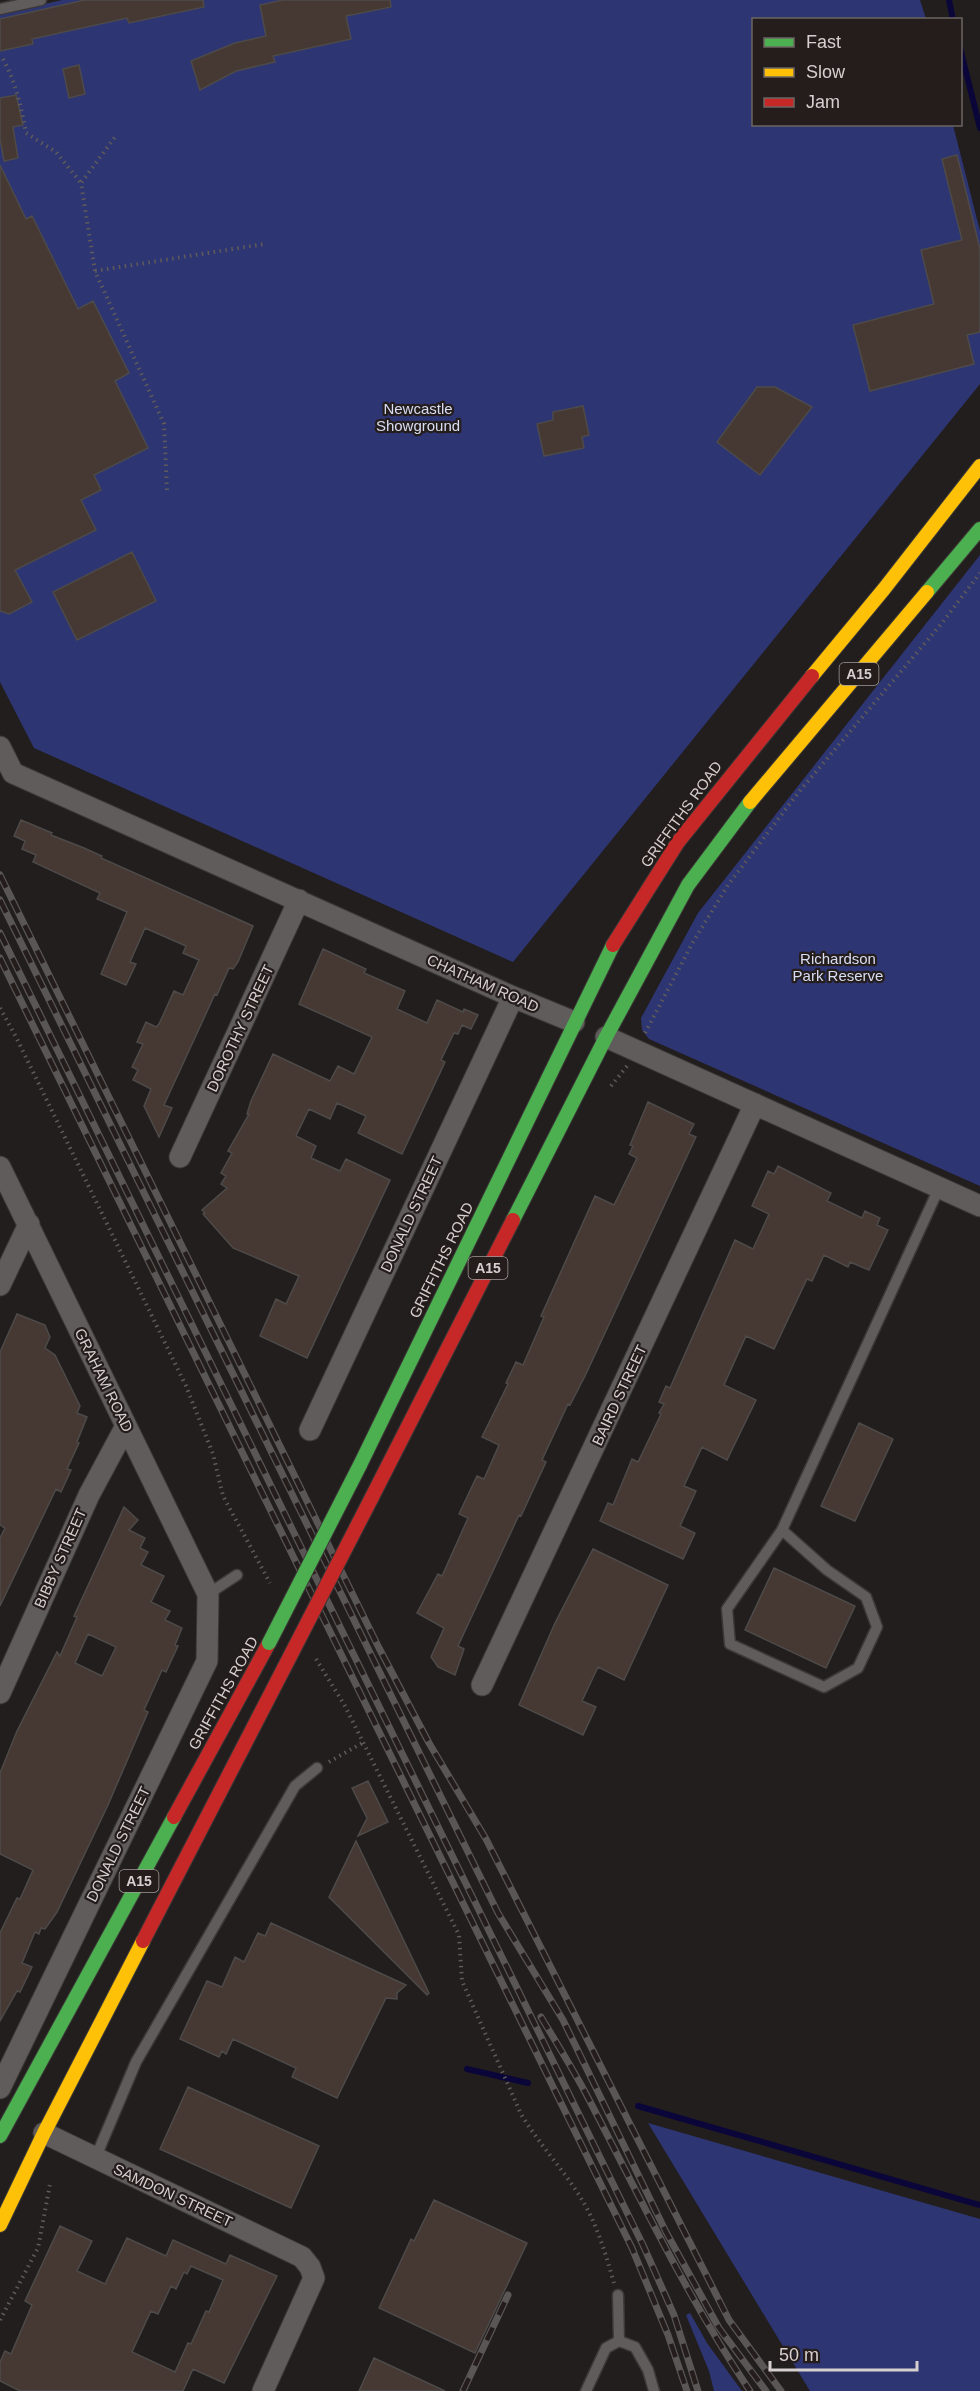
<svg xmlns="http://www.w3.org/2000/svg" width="980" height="2391" viewBox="0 0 980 2391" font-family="Arial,sans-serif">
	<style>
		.green { fill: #2e3573 }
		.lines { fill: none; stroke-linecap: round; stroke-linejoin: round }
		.stream { stroke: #0b0639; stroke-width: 6 }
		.building { fill: #463933; stroke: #4d4a49; stroke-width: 1.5; fill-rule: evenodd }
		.lane-casing { stroke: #3b3837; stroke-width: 13 }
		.street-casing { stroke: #3b3837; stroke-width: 23 }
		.fast-casing { stroke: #3b3837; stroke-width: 16 }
		.slow-casing { stroke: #3b3837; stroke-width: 16 }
		.jam-casing { stroke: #3b3837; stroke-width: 16 }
		.path { stroke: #5e5b5a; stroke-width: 4; stroke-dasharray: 1.5 4.5; stroke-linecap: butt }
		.lane { stroke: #5f5c5b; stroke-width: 10 }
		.street { stroke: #5f5c5b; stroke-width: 21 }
		.fast { stroke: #4caf50; stroke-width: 14 }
		.slow { stroke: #ffc107; stroke-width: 14 }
		.jam { stroke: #c62828; stroke-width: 14 }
		.rail-casing { stroke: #595655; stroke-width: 7 }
		.rail { stroke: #241d1b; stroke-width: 4.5; stroke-dasharray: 14; stroke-linecap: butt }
		.fast-bridge-casing { stroke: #3b3837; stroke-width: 16; stroke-linecap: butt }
		.jam-bridge-casing { stroke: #3b3837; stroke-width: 16; stroke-linecap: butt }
		.fast-bridge { stroke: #4caf50; stroke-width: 14 }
		.jam-bridge { stroke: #c62828; stroke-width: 14 }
		.labels { text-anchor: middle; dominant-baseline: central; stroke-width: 4.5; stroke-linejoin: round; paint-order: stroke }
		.shield { fill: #241d1b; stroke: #a09a99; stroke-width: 1.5 }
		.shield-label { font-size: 14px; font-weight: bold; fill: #d5d0cf }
		.park-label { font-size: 15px; fill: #d7ddf3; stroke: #241d1b }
		.street-label { font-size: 15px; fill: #d5d0cf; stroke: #241d1b }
	</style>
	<rect width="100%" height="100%" fill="#221e1d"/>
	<path class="green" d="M62 0H920L926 19 754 20V124L953 125 980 231V384L513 962 34 748 0 682V14Z
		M980 555V1186L649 1039 642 1030 641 1018 698 913Z
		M648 2123 980 2219V2391H810Z
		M690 2313 707 2343 742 2391H714L709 2371 686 2315Z"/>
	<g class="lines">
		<path class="stream" d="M949 0 953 20
			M960 48 980 128
			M467 2069 528 2083
			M638 2106 980 2205"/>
	</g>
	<path class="building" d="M85 0H203L204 7 129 23 127 18 32 39 33 44 0 51V19Z
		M283 0H390L391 7 346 16 351 39 273 56 275 62 236 71 200 90 191 61 235 43 266 36 260 5Z
		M79 65 85 94 69 98 63 69Z
		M16 95 23 125 13 127 18 158 4 161 0 139V98Z
		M957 155 980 249V332L967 335 974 364 870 391 853 325 934 304 921 250 962 240 942 159Z
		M0 165 26 219 32 216 78 309 93 301 129 373 115 381 148 448 94 475 101 490 81 500 96 530 15 570 32 602 9 614 0 611Z
		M757 387H775L812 407 760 475 717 442Z
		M583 406 589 435 582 437 584 448 544 456 537 424 553 420V412Z
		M132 552 156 601 77 640 53 592Z
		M21 820 52 833 51 835 84 848 102 856 101 858 253 926 238 962 233 969 229 968 217 995 215 994 164 1105 172 1108 159 1137 144 1106 151 1089 133 1080 138 1070 132 1067 143 1044 137 1042 146 1022 156 1027 159 1024 174 991 183 995 199 960 183 953 186 946 145 928 130 962 136 964 126 985 101 974 127 912 97 899 100 893 33 862 36 855 22 849 25 841 14 836Z
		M323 949 366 969 364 973 405 991 397 1009 427 1023 437 1000 463 1012 464 1009 478 1015 471 1029 462 1025 458 1034 454 1033 441 1060 445 1062 402 1154 358 1133 366 1116 337 1103 330 1119 309 1109 296 1136 316 1146 311 1158 340 1171 346 1159 390 1180 307 1358 260 1336 276 1299 286 1304 299 1276 233 1248 203 1214 205 1213 202 1210 227 1188 221 1184 226 1176 221 1173 232 1153 228 1151 249 1114H247L251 1101 273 1054 330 1081 338 1066 354 1074 372 1037 299 1004Z
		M648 1102 694 1124 689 1134 696 1137 585 1376 570 1405 568 1404 542 1460 546 1462 521 1516 519 1515 458 1646 464 1649 455 1675 438 1667 431 1657 444 1628 417 1613 438 1574 442 1576 468 1518 459 1514 477 1476 484 1479 499 1445 482 1437 508 1384 506 1383 516 1362 523 1365 544 1317 541 1316 595 1196 614 1205 637 1158 629 1154 633 1146 630 1145Z
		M778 1166 831 1193 827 1201 862 1218 865 1211 880 1218 877 1225 888 1230 869 1270 850 1262 848 1267 824 1255 812 1281 807 1279 774 1349 746 1336 724 1385 756 1400 727 1460 702 1447 684 1486 696 1491 680 1526 695 1533 683 1559 600 1521 608 1503 613 1505 632 1459 638 1462 661 1414 659 1413 664 1404 659 1402 666 1386 670 1388 735 1240 753 1249 769 1214 752 1206 768 1171 774 1174Z
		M17 1314 45 1325 50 1337 45 1348 55 1355 80 1406 77 1413 87 1417 77 1442 79 1443 67 1469 71 1470 61 1492 56 1489 0 1606V1538L5 1528 0 1525V1352Z
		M859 1423 893 1439 855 1521 821 1506Z
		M124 1507 138 1520 129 1530 145 1538 140 1548 148 1552 141 1565 164 1576 151 1602 170 1611 165 1620 182 1628 175 1645 178 1646 166 1672 162 1670 144 1710 148 1712 108 1805 57 1912 45 1929 41 1928 39 1934 35 1932 22 1963 32 1967 20 1992 17 1991 0 2021V1933L17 1898 20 1899 33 1870 0 1854V1773L17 1731 57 1652 60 1656 77 1617 74 1616ZM88 1634 116 1647 102 1676 75 1663Z
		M593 1549 668 1585 624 1680 598 1667 582 1701 596 1707 583 1735 519 1705 555 1623Z
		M774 1568 855 1606 826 1668 745 1630Z
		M368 1781 388 1822 358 1836 367 1818 352 1788Z
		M356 1841 429 1993 427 1995 329 1897Z
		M271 1923 406 1985 397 1993V1999L386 1998 337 2098 292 2077 296 2068 233 2039 226 2054 222 2051 219 2057 180 2039 207 1981 222 1987 235 1957 244 1962 258 1933 265 1936Z
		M188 2087 319 2146 291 2208 160 2149Z
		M434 2200 527 2243 475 2353 379 2308 411 2239 414 2241Z
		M60 2226 92 2241 77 2271 105 2284 127 2238 166 2256 173 2240 226 2264 230 2255 277 2276 224 2383 193 2369 183 2391H20L0 2381V2362L5 2351 11 2354 32 2305 25 2301ZM191 2266 223 2280 209 2312 206 2311 191 2344 188 2343 175 2372 132 2352 151 2311 158 2314 171 2286 176 2289 184 2272 187 2274Z
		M374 2358 445 2391H359Z"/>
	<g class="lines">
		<defs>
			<path id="lane" d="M0 9 41 0
				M782 1530 727 1609 730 1644 824 1687 858 1668 877 1627 866 1597 827 1570 782 1530 939 1188
				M208 1594 237 1575
				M95 2159 136 2062 295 1786 317 1768
				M618 2295 619 2341
				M586 2391 606 2348 619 2341 635 2347 648 2370 654 2391"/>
			<path id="street" d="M0 747 13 773 513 997 574 1022
				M606 1037 980 1206
				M180 1157 299 900
				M0 1167 208 1594 207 1661 0 2088
				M0 1285 29 1224
				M310 1430 513 997
				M482 1685 755 1104
				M0 1693 89 1495 126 1426
				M44 2133 302 2257 310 2267 314 2278 263 2391"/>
			<path id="fast" d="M927 592 980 529
				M513 1220 606 1037 688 885 750 802
				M360 1465 613 945
				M0 2136 174 1817"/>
			<path id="slow" d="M812 676 884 589 980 466
				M750 802 927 592
				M0 2225 44 2133 143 1941"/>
			<path id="jam" d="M613 945 678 842 812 676
				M371 1499 513 1220
				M174 1817 269 1643
				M143 1941 284 1668"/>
		</defs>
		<use href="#lane" class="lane-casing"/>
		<use href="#street" class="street-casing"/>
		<use href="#fast" class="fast-casing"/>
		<use href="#slow" class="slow-casing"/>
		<use href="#jam" class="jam-casing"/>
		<path class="path" d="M3 59C16 83 21 106 26 133L56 152 81 183
			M95 271 81 183 115 137
			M167 490 164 424 95 271 264 244
			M0 1008 16 1037 186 1386 213 1454 223 1496 270 1583
			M645 1033 693 942 728 885 798 793 942 623 980 573
			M611 1086 627 1066
			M316 1659 345 1706 459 1935 462 1981 521 2114C540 2146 567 2173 585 2205 599 2230 606 2256 614 2283
			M329 1762 364 1742
			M0 2320 38 2248 50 2184"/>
		<use href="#lane" class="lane"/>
		<use href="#street" class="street"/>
		<use href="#fast" class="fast"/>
		<use href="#slow" class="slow"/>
		<use href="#jam" class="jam"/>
		<defs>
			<path id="rail" d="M0 875 379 1648 429 1743 486 1839 729 2320 781 2391
				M0 900 498 1913 563 2020 666 2232 719 2328 766 2391
				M0 933 643 2245 674 2315 698 2391
				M0 958 632 2248 668 2335 687 2391
				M541 2017C556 2042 571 2066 585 2092 638 2193 686 2296 750 2391
				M463 2391 508 2295"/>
		</defs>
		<use href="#rail" class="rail-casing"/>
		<use href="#rail" class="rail"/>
		<defs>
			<path id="fast-bridge" d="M269 1643 360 1465"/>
			<path id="jam-bridge" d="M284 1668 371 1499"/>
		</defs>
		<use href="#fast-bridge" class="fast-bridge-casing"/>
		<use href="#jam-bridge" class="jam-bridge-casing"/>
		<use href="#fast-bridge" class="fast-bridge"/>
		<use href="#jam-bridge" class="jam-bridge"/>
	</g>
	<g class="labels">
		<g class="shield">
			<rect x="839.5" y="663" width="39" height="22" rx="4.5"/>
			<rect x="468.5" y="1257" width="39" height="22" rx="4.5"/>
			<rect x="119.5" y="1870" width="39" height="22" rx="4.5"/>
		</g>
		<g class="shield-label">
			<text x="859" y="674">A15</text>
			<text x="488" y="1268">A15</text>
			<text x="139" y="1881">A15</text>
		</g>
		<g class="park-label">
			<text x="418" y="408">Newcastle<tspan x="418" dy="17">Showground</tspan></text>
			<text x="838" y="958">Richardson<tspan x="838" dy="17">Park Reserve</tspan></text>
		</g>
		<g class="street-label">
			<text transform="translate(681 814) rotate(-54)">GRIFFITHS ROAD</text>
			<text transform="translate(483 983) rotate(24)">CHATHAM ROAD</text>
			<text transform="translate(240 1028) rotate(-65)">DOROTHY STREET</text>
			<text transform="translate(411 1214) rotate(-65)">DONALD STREET</text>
			<text transform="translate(441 1260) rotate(-64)">GRIFFITHS ROAD</text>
			<text transform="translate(104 1380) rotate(64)">GRAHAM ROAD</text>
			<text transform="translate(619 1395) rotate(-65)">BAIRD STREET</text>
			<text transform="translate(60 1558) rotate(-66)">BIBBY STREET</text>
			<text transform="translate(223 1693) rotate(-61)">GRIFFITHS ROAD</text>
			<text transform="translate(118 1844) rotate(-64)">DONALD STREET</text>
			<text transform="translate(173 2195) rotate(25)">SAMDON STREET</text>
		</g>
	</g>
	<rect x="752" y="18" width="210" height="108" fill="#241d1b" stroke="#6b6563" stroke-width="1.5"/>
	<rect x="764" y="38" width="30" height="9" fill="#4caf50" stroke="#6b6563" stroke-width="1.5"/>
	<text x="806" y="48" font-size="18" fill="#d5d0cf">Fast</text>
	<rect x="764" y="68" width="30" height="9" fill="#ffc107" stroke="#6b6563" stroke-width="1.5"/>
	<text x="806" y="78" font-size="18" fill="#d5d0cf">Slow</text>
	<rect x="764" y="98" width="30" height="9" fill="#c62828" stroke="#6b6563" stroke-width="1.5"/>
	<text x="806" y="108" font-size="18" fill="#d5d0cf">Jam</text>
	<path d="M770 2361v9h147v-9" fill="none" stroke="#d5d0cf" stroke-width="3"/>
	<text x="779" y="2361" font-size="18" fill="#d5d0cf" stroke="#241d1b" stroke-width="4.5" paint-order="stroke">50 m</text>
</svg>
